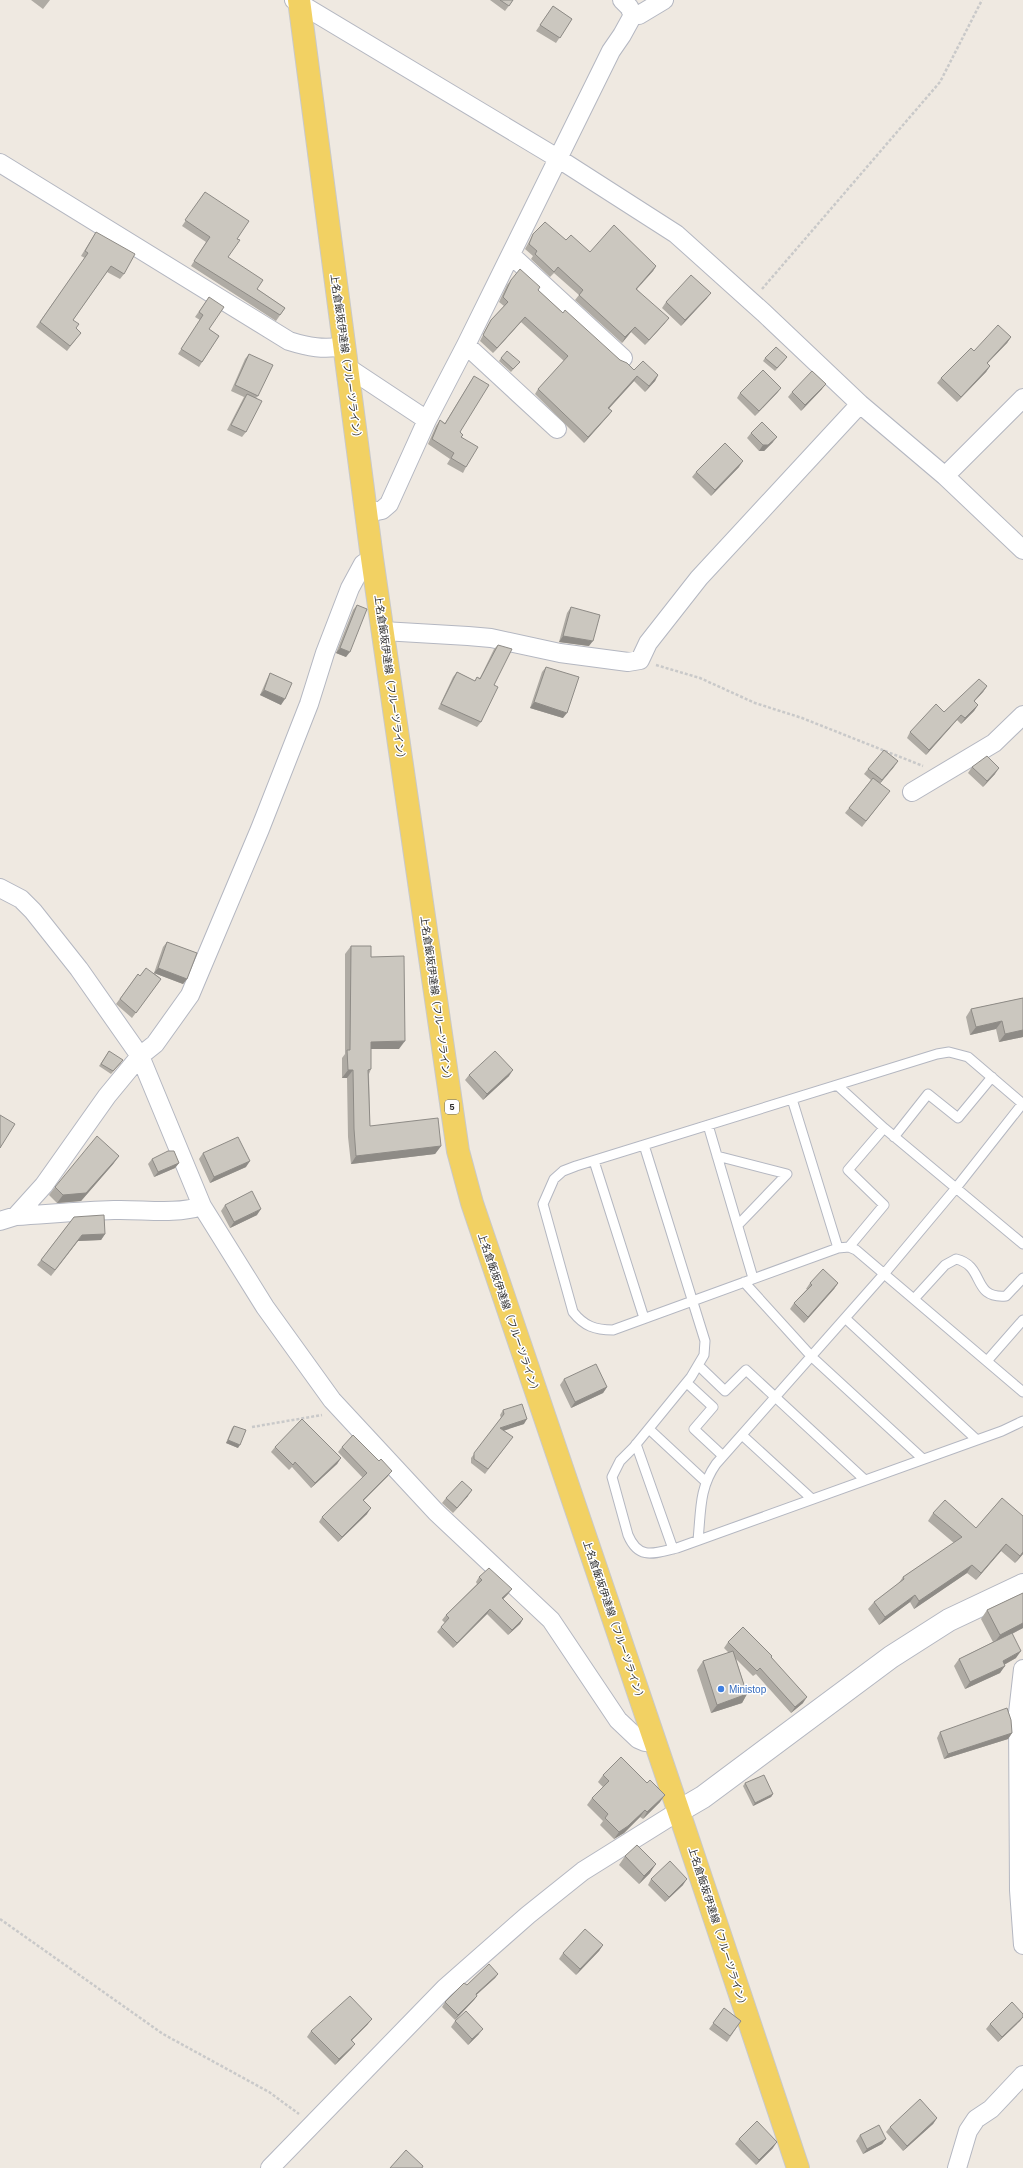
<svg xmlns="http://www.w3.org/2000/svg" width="1023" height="2168" viewBox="0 0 1023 2168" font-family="Helvetica,'Noto Sans JP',sans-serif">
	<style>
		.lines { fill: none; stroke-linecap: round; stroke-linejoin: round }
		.lane-casing { stroke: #b4b7c1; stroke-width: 11 }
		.street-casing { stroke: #b4b7c1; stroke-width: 20 }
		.secondary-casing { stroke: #b4b7c1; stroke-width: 24 }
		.primary-casing { stroke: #c9c9c9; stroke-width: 24 }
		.path { stroke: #c9c9c9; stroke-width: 2.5; stroke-dasharray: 3 2; stroke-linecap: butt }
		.lane { stroke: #fff; stroke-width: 9 }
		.street { stroke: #fff; stroke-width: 18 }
		.secondary { stroke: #fff; stroke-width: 22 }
		.primary { stroke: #f2d163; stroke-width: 22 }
		.wall { fill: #afaba4 }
		.shaded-wall { fill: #8e8b86 }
		.building { fill: #cbc7bf; stroke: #8e8b86 }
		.shop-dot { fill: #3f7fe0; stroke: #fff; stroke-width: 1.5 }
		.labels { text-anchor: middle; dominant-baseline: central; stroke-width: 3; stroke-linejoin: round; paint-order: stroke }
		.shield { fill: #fff; stroke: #6d6d6d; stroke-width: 1 }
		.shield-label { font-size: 9px; font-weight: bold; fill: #2e2e2e }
		.street-label { font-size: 10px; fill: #2e2e2e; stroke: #fff }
		.shop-label { font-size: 10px; fill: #366cbe; stroke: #fff; text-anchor: start }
	</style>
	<rect width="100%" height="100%" fill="#efe9e1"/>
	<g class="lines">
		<defs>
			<path id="lane" d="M837 1085 884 1128 1023 1244
				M792 1099 838 1248
				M1023 1104 968 1057 949 1052 937 1054 576 1166 563 1171 554 1179 543 1204 573 1312C584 1326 595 1330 613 1330L838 1248 849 1247 856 1250 1023 1392
				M708 1125 753 1278
				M894 1137 928 1094 958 1118 992 1077
				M644 1145 705 1341 704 1355 691 1377 633 1448 620 1461 612 1477 628 1535C639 1561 655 1553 677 1548L1002 1431 1023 1421
				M717 1156 787 1174 738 1225
				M594 1161 644 1318
				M849 1247 884 1205 848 1170 884 1128
				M744 1282 812 1357 923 1459
				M914 1299 945 1265 956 1259C986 1266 971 1299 1006 1296L1023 1278
				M845 1318 977 1440
				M987 1361 1023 1320
				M698 1365 725 1391 746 1370 865 1480
				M687 1383 713 1407 694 1429 723 1456
				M649 1429 706 1482
				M742 1435 812 1499
				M636 1444 673 1549
				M698 1540C701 1511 699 1488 716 1464L884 1274 956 1188 1023 1103"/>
			<path id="street" d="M294 0 559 159 676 234 764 313 860 404 945 476 1023 550
				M633 15H639L664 0
				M0 163 289 341C308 347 324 350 344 346
				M511 255 623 358
				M466 345 557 429
				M347 367 427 420 466 345 611 51 622 35 633 15 629 7 622 0
				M945 476 1023 398
				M367 513 382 510 389 504 427 420
				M383 631 468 636 491 638 560 653 628 662 640 660 648 643 699 578 860 404
				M912 792 994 743 1023 715
				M0 888 21 899 33 911 79 969 140 1056 202 1206 265 1307 332 1400 436 1512 551 1620 618 1720 638 1739 645 1742H655
				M16 1216C49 1214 81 1211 114 1210 143 1209 174 1215 202 1206
				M0 1221 16 1216 44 1185 107 1096 140 1056 155 1044 190 995 260 829 309 704 325 653 350 588 363 564 372 558
				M1023 1669 1018 1713 1019 1890 1023 1945
				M270 2168 445 1988 528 1915 583 1871 679 1811
				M957 2168 968 2131 976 2119 991 2109 1023 2075"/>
			<path id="secondary" d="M679 1811 703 1797 891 1657 949 1620 1023 1585"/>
			<path id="primary" d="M299 0 372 558 458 1151 472 1203 685 1830 798 2168"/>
		</defs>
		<use href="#lane" class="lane-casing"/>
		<use href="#street" class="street-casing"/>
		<use href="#secondary" class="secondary-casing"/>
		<use href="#primary" class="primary-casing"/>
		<path class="path" d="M762 289 940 82 982 0
			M656 665 700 678 755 703 802 718 923 766
			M252 1427 322 1415
			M0 1919 163 2034 269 2092 299 2114"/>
		<use href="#lane" class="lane"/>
		<use href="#street" class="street"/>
		<use href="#secondary" class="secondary"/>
		<use href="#primary" class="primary"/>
	</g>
	<path class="wall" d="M31 0H50L43 9Z
		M490 0H513L505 11Z
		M553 6 572 19 556 43 536 31Z
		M205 192 237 239 228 257 257 289 285 308 276 321 191 266 206 242 182 226Z
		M96 232 124 274 120 279 107 272 73 320 76 329 77 338 67 351 36 327 85 258 81 256Z
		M533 234 566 240 590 252 656 266 653 271 637 289 665 323 645 345 631 332 622 343 575 300 579 295 554 273 550 277 531 259 533 256 525 249 530 240Z
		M511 280 538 290 563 313 620 360 634 370 658 375 655 381 645 392 634 381 609 408 612 411 608 416 584 443 535 394 538 389 564 361 521 322 493 353 480 341 488 325 491 320 504 306 499 302 507 285Z
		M209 297V329L219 336 199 367 178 354 200 320 195 317Z
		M707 298 681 326 662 308 666 302Z
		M1011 337 1007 343 987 363 990 366 986 372 957 402 937 383 941 378Z
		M249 354 258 396 256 398 246 432 242 437 227 430 244 397 231 391 245 359Z
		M501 358 520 362 511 372 499 361Z
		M765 358 785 360 775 371 763 361Z
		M474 376 460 432 461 437 466 467 463 473 447 464 450 459 428 444 436 426 440 420 445 423Z
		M781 388 777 393 755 416 737 398 740 393Z
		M822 389 801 411 788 397 792 392Z
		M751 433 773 442 764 451H759L747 438Z
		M739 467 711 496 692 477 696 472Z
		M357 605 346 657 336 653 353 610Z
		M571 607 589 646 559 642 567 613Z
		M498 645 494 685 481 722 477 727 438 709 453 677 457 672 475 681 477 677 480 678 494 649Z
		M546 667 563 718 530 708 542 672Z
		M270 673 281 705 260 695 267 679Z
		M987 686 983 692 974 701 978 705 974 711 961 724 957 720 926 755 907 738 910 732Z
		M898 761 880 783 886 796 862 827 845 813 871 780 864 774 868 769Z
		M972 767 995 774 983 787 968 773Z
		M167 942 187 979 183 984 154 973 161 979 132 1018 116 1004 138 974 140 976 154 973 163 947Z
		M351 946 371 957 399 1049H371V1069L369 1074 370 1126 441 1146 435 1154 351 1164 348 1137 347 1078H342V1058L345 1054V954Z
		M1023 998V1037L999 1042 996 1029 970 1035 966 1017 971 1009Z
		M109 1051 121 1063 111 1074 99 1066Z
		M469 1075 509 1076 483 1100 465 1080Z
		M203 1153 246 1167 210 1183 199 1159Z
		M152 1159 179 1163 175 1168 154 1177 148 1164Z
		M114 1163 81 1201 57 1203 49 1195 55 1187Z
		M225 1205 257 1215 230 1228 221 1211Z
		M74 1217 105 1234 101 1240 78 1241 51 1276 37 1265Z
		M810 1283H838L834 1289 804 1323 790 1309 794 1303 807 1289H806Z
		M564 1379 607 1387 603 1393 571 1408 560 1385Z
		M503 1410 524 1424 504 1430 509 1442 485 1474 471 1463V1458L501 1418 500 1415Z
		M234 1426 238 1448 226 1443 232 1428Z
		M275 1447 341 1458 337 1464 311 1488 292 1467 289 1470 271 1452Z
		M342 1447 388 1476 363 1501 367 1514 338 1542 319 1522 322 1517 363 1478 338 1452Z
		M468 1496 453 1513 442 1503 446 1498Z
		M1002 1498 1023 1554 1015 1563 1001 1551 976 1580 967 1573 914 1609 910 1602 879 1625 868 1609 874 1602 898 1584 903 1577 954 1543 928 1521 933 1513 976 1528Z
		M479 1577 512 1589 508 1594 503 1599 523 1619 520 1624 508 1635 487 1614 453 1648 437 1632 441 1627 445 1623 442 1620 446 1615 477 1584 476 1582Z
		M1023 1593V1628L1012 1634 1016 1658 1004 1665 1000 1673 965 1689 954 1666 959 1659 993 1642 981 1619 987 1610Z
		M728 1642 771 1657 803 1703 791 1713 756 1674 753 1676 736 1659 747 1694 742 1703 711 1713 697 1670 703 1661 729 1653 724 1648Z
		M940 1732 1012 1733 1008 1739 944 1759 937 1738Z
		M603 1775 660 1802 643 1819 640 1817 624 1833 614 1839 600 1825 603 1821 587 1805 592 1798 603 1787 598 1782Z
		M745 1783 773 1794 771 1797 753 1806 743 1786Z
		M625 1856 650 1873 639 1884 619 1865Z
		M651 1879 683 1885 665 1902 648 1885Z
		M603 1945 599 1951 576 1975 559 1959 563 1953Z
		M498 1974 495 1978 476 1995 477 1996 474 2000 455 2020 442 2007 445 2002 467 1985Z
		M724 2008 741 2021 727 2042 709 2029Z
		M1023 2014V2017L1020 2021 998 2042 986 2029 990 2024Z
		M455 2021 479 2034 468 2045 451 2027Z
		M368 2024 352 2040 355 2044 351 2049 335 2065 307 2037 311 2031Z
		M937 2118 933 2124 903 2151 886 2132 890 2127Z
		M860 2135 886 2139 882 2144 863 2154 856 2141Z
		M739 2139 773 2148 756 2165 735 2144Z"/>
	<path class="shaded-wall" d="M656 266 653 271 632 294 636 289Z
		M711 293 707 298 681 326 685 320Z
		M525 317 521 322 493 353 497 348Z
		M669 318 665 323 645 345 649 340Z
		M635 327 631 332 622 343 625 337Z
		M1011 337 1007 343 983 368 987 363Z
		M990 366 986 372 957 402 961 397Z
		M658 375 655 381 645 392 649 386Z
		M637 376 634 381 605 413 608 408Z
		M826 384 822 389 801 411 805 405Z
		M781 388 777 393 755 416 759 411Z
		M612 411 608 416 584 443 588 437Z
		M777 437 773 442 764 451H759L763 445Z
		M743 461 739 467 711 496 715 490Z
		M563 636 593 641 589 646 559 642Z
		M340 648 350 652 346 657 336 653Z
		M987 686 983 692 970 706 974 701Z
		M264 690 285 699 281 705 260 695Z
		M534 702 567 713 563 718 530 708Z
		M978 705 974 711 961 724 965 718Z
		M961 715 957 720 926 755 929 750Z
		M898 761 894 767 878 786 882 780Z
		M999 768 995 774 983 787 987 781Z
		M158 968 187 979 183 984 154 973Z
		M1002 1021 996 1029 970 1035 976 1027Z
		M1023 1030V1037L999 1042 1005 1034Z
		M405 1041 399 1049H365L371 1042Z
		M348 1070H353L347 1078H342Z
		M513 1070 509 1076 483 1100 487 1094Z
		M441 1146 435 1154 351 1164 356 1156Z
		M119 1156 114 1163 81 1201 57 1203 63 1195Z
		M250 1161 246 1167 210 1183 214 1177Z
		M179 1163 175 1168 154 1177 158 1172Z
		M261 1209 257 1215 230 1228 234 1222Z
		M105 1234 101 1240 78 1241 51 1276 82 1235Z
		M838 1283 834 1289 804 1323 808 1317Z
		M607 1387 603 1393 571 1408 575 1402Z
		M527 1419 524 1424 497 1433 500 1428Z
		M228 1440 240 1445 238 1448 226 1443Z
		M341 1458 337 1464 311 1488 315 1483Z
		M392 1471 388 1476 359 1505 363 1500Z
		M472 1490 468 1496 453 1513 457 1508Z
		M371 1508 367 1514 338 1542 342 1537Z
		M1006 1544 1001 1551 976 1580 981 1573Z
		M1023 1552V1554L1015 1563 1020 1556Z
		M972 1565 967 1573 914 1609 919 1601Z
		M512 1589 508 1594 499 1603 502 1598Z
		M915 1595 910 1602 879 1625 885 1617Z
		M490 1609 487 1614 453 1648 457 1643Z
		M523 1619 520 1624 508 1635 512 1630Z
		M1023 1623V1628L994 1643 1000 1635Z
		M1021 1651 1016 1658 998 1668 1003 1661Z
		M1005 1666 1000 1673 965 1689 970 1682Z
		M747 1694 742 1703 711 1713 717 1705Z
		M807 1697 803 1703 791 1713 795 1707Z
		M1012 1733 1008 1739 944 1759 948 1754Z
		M773 1794 771 1797 753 1806 755 1803Z
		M665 1795 660 1802 643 1819 647 1812Z
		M645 1810 640 1817 624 1833 614 1839 619 1832Z
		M656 1864 650 1873 639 1884 644 1876Z
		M687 1879 683 1885 665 1902 669 1897Z
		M603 1945 599 1951 576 1975 580 1969Z
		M498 1974 495 1978 472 1999 476 1994Z
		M477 1996 474 2000 455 2020 458 2015Z
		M1023 2017 1020 2021 998 2042 1002 2037Z
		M372 2019 368 2024 347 2045 351 2040Z
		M483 2029 479 2034 468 2045 472 2039Z
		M355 2044 351 2049 335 2065 339 2059Z
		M937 2118 933 2124 903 2151 907 2146Z
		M886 2139 882 2144 863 2154 867 2149Z
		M777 2142 773 2148 756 2165 759 2160Z"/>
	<path class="building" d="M500 0H513L509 6Z
		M553 6 572 19 560 38 540 25Z
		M205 192 249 221 237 239 240 240 228 257 263 280 257 289 285 308 280 315 194 261 210 237 185 220Z
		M545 222 566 240 571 235 590 252 614 225 656 266 636 289 669 318 649 340 635 327 625 337 579 295 583 290 558 267 554 272 535 254 537 251 529 244 533 234Z
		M96 232 135 254 124 274 111 266 73 320 79 324 76 328 81 333 70 346 40 322 88 253 85 251Z
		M520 269 540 287 538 290 563 313 565 310 620 360 627 363 634 370 643 361 658 375 649 386 637 376 608 408 612 411 588 437 538 389 568 356 525 317 497 348 483 335 491 320 508 302 503 297 511 280Z
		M691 275 711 293 685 320 666 302Z
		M209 297 224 307 209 329 219 336 202 362 181 349 203 315 199 312Z
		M998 325 1011 337 987 363 990 366 961 397 941 378 971 348 974 351Z
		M776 347 787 357 777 368 765 358Z
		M507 351 520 362 513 369 501 358Z
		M249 354 273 365 258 396 235 385Z
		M763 370 781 388 759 411 740 393Z
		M812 371 826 384 805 405 792 392Z
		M474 376 489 385 460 432 463 435 461 437 478 447 466 467 451 458 454 453 432 439 440 420 445 424Z
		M247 394 262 401 246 432 231 425Z
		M762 422 777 437 768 445H763L751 433Z
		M725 443 743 461 715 490 696 472Z
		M357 605 367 609 350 652 340 648Z
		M571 607 600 615 593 641 563 636Z
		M498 645 512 649 494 685 498 687 481 722 441 704 457 672 475 681 477 677 480 679Z
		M546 667 579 677 567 713 534 702Z
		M270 673 292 683 285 699 264 690Z
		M979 679 987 686 974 701 978 705 965 718 961 715 929 750 910 732 936 704 944 712Z
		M884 750 898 761 882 780 868 769Z
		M987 756 999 768 987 781 972 767Z
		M873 778 890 791 866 821 849 808Z
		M167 942 197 953 187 979 158 968Z
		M351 946H371V957L404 956 405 1041 371 1042V1069L368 1070 370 1126 438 1118 441 1146 356 1156 354 1129 353 1070H348L347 1050H350Z
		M146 968 161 979 136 1013 120 999 138 974 140 976Z
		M1023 998V1030L1005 1034 1002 1021 976 1027 971 1009Z
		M109 1051 123 1060 113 1071 101 1064Z
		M495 1051 513 1070 487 1094 469 1075Z
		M0 1115 15 1124 0 1148Z
		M97 1136 119 1156 86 1193 63 1195 55 1187Z
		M238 1137 250 1161 214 1177 203 1153Z
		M168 1151H174L179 1163 158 1172 152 1159Z
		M252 1191 261 1209 234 1222 225 1205Z
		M104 1215 105 1234 82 1235 55 1270 41 1260 74 1217Z
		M823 1269 838 1283 808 1317 794 1303 812 1285 810 1283Z
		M596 1364 607 1387 575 1402 564 1379Z
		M522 1404 527 1419 500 1428 513 1437 488 1469 474 1459V1453L504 1414 503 1410Z
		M302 1419 341 1458 315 1483 295 1462 293 1465 275 1447Z
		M234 1426 246 1430 240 1445 228 1440Z
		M353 1435 379 1461 381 1459 392 1471 363 1500 371 1508 342 1537 322 1517 367 1473 342 1447Z
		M462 1481 472 1490 457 1508 446 1498Z
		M1002 1498 1023 1516V1552L1020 1556 1006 1544 981 1573 972 1565 919 1601 915 1595 885 1617 874 1602 904 1579 903 1577 962 1537 933 1513 945 1500 976 1528Z
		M489 1568 512 1589 502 1598 523 1619 512 1630 490 1609 457 1643 441 1627 449 1618 446 1615 482 1580 479 1577Z
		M1023 1593V1623L1000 1635 987 1610Z
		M743 1627 772 1656 771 1657 807 1697 795 1707 760 1668 757 1671 728 1642Z
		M1012 1633 1021 1651 1003 1661 1005 1666 970 1682 959 1659Z
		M733 1651 747 1694 717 1705 703 1661Z
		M1007 1708 1011 1720 1012 1733 948 1754 940 1732Z
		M621 1757 647 1783 650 1780 665 1795 647 1812 645 1810 628 1826 619 1832 605 1818 608 1814 592 1798 609 1781 603 1775Z
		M764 1775 773 1794 755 1803 745 1783Z
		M637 1845 656 1864 644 1876 625 1856Z
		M670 1861 687 1879 669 1897 651 1879Z
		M585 1929 603 1945 580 1969 563 1953Z
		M489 1964 498 1974 476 1994 477 1996 458 2015 445 2002 464 1983 467 1985Z
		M350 1996 372 2019 351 2040 355 2044 339 2059 311 2031Z
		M1012 2002 1023 2014V2017L1002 2037 990 2024Z
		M724 2008 741 2021 730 2036 713 2023Z
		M466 2011 483 2029 472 2039 455 2021Z
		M920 2099 937 2118 907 2146 890 2127Z
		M757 2121 777 2142 759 2160 739 2139Z
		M879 2125 886 2139 867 2149 860 2135Z
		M406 2150 423 2166 422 2168H390Z"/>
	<circle class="shop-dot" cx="721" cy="1689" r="4"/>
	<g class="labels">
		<rect class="shield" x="445" y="1100" width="14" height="14" rx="3"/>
		<g class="shield-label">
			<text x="452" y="1107">5</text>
		</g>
		<g class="street-label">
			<text transform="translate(346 358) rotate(82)">上名倉飯坂伊達線（フルーツライン）</text>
			<text transform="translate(390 679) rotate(82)">上名倉飯坂伊達線（フルーツライン）</text>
			<text transform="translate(436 1000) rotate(82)">上名倉飯坂伊達線（フルーツライン）</text>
			<text transform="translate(509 1314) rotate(71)">上名倉飯坂伊達線（フルーツライン）</text>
			<text transform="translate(614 1621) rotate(71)">上名倉飯坂伊達線（フルーツライン）</text>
			<text transform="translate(718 1928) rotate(72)">上名倉飯坂伊達線（フルーツライン）</text>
		</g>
		<g class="shop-label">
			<text x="729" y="1689">Ministop</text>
		</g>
	</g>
</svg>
